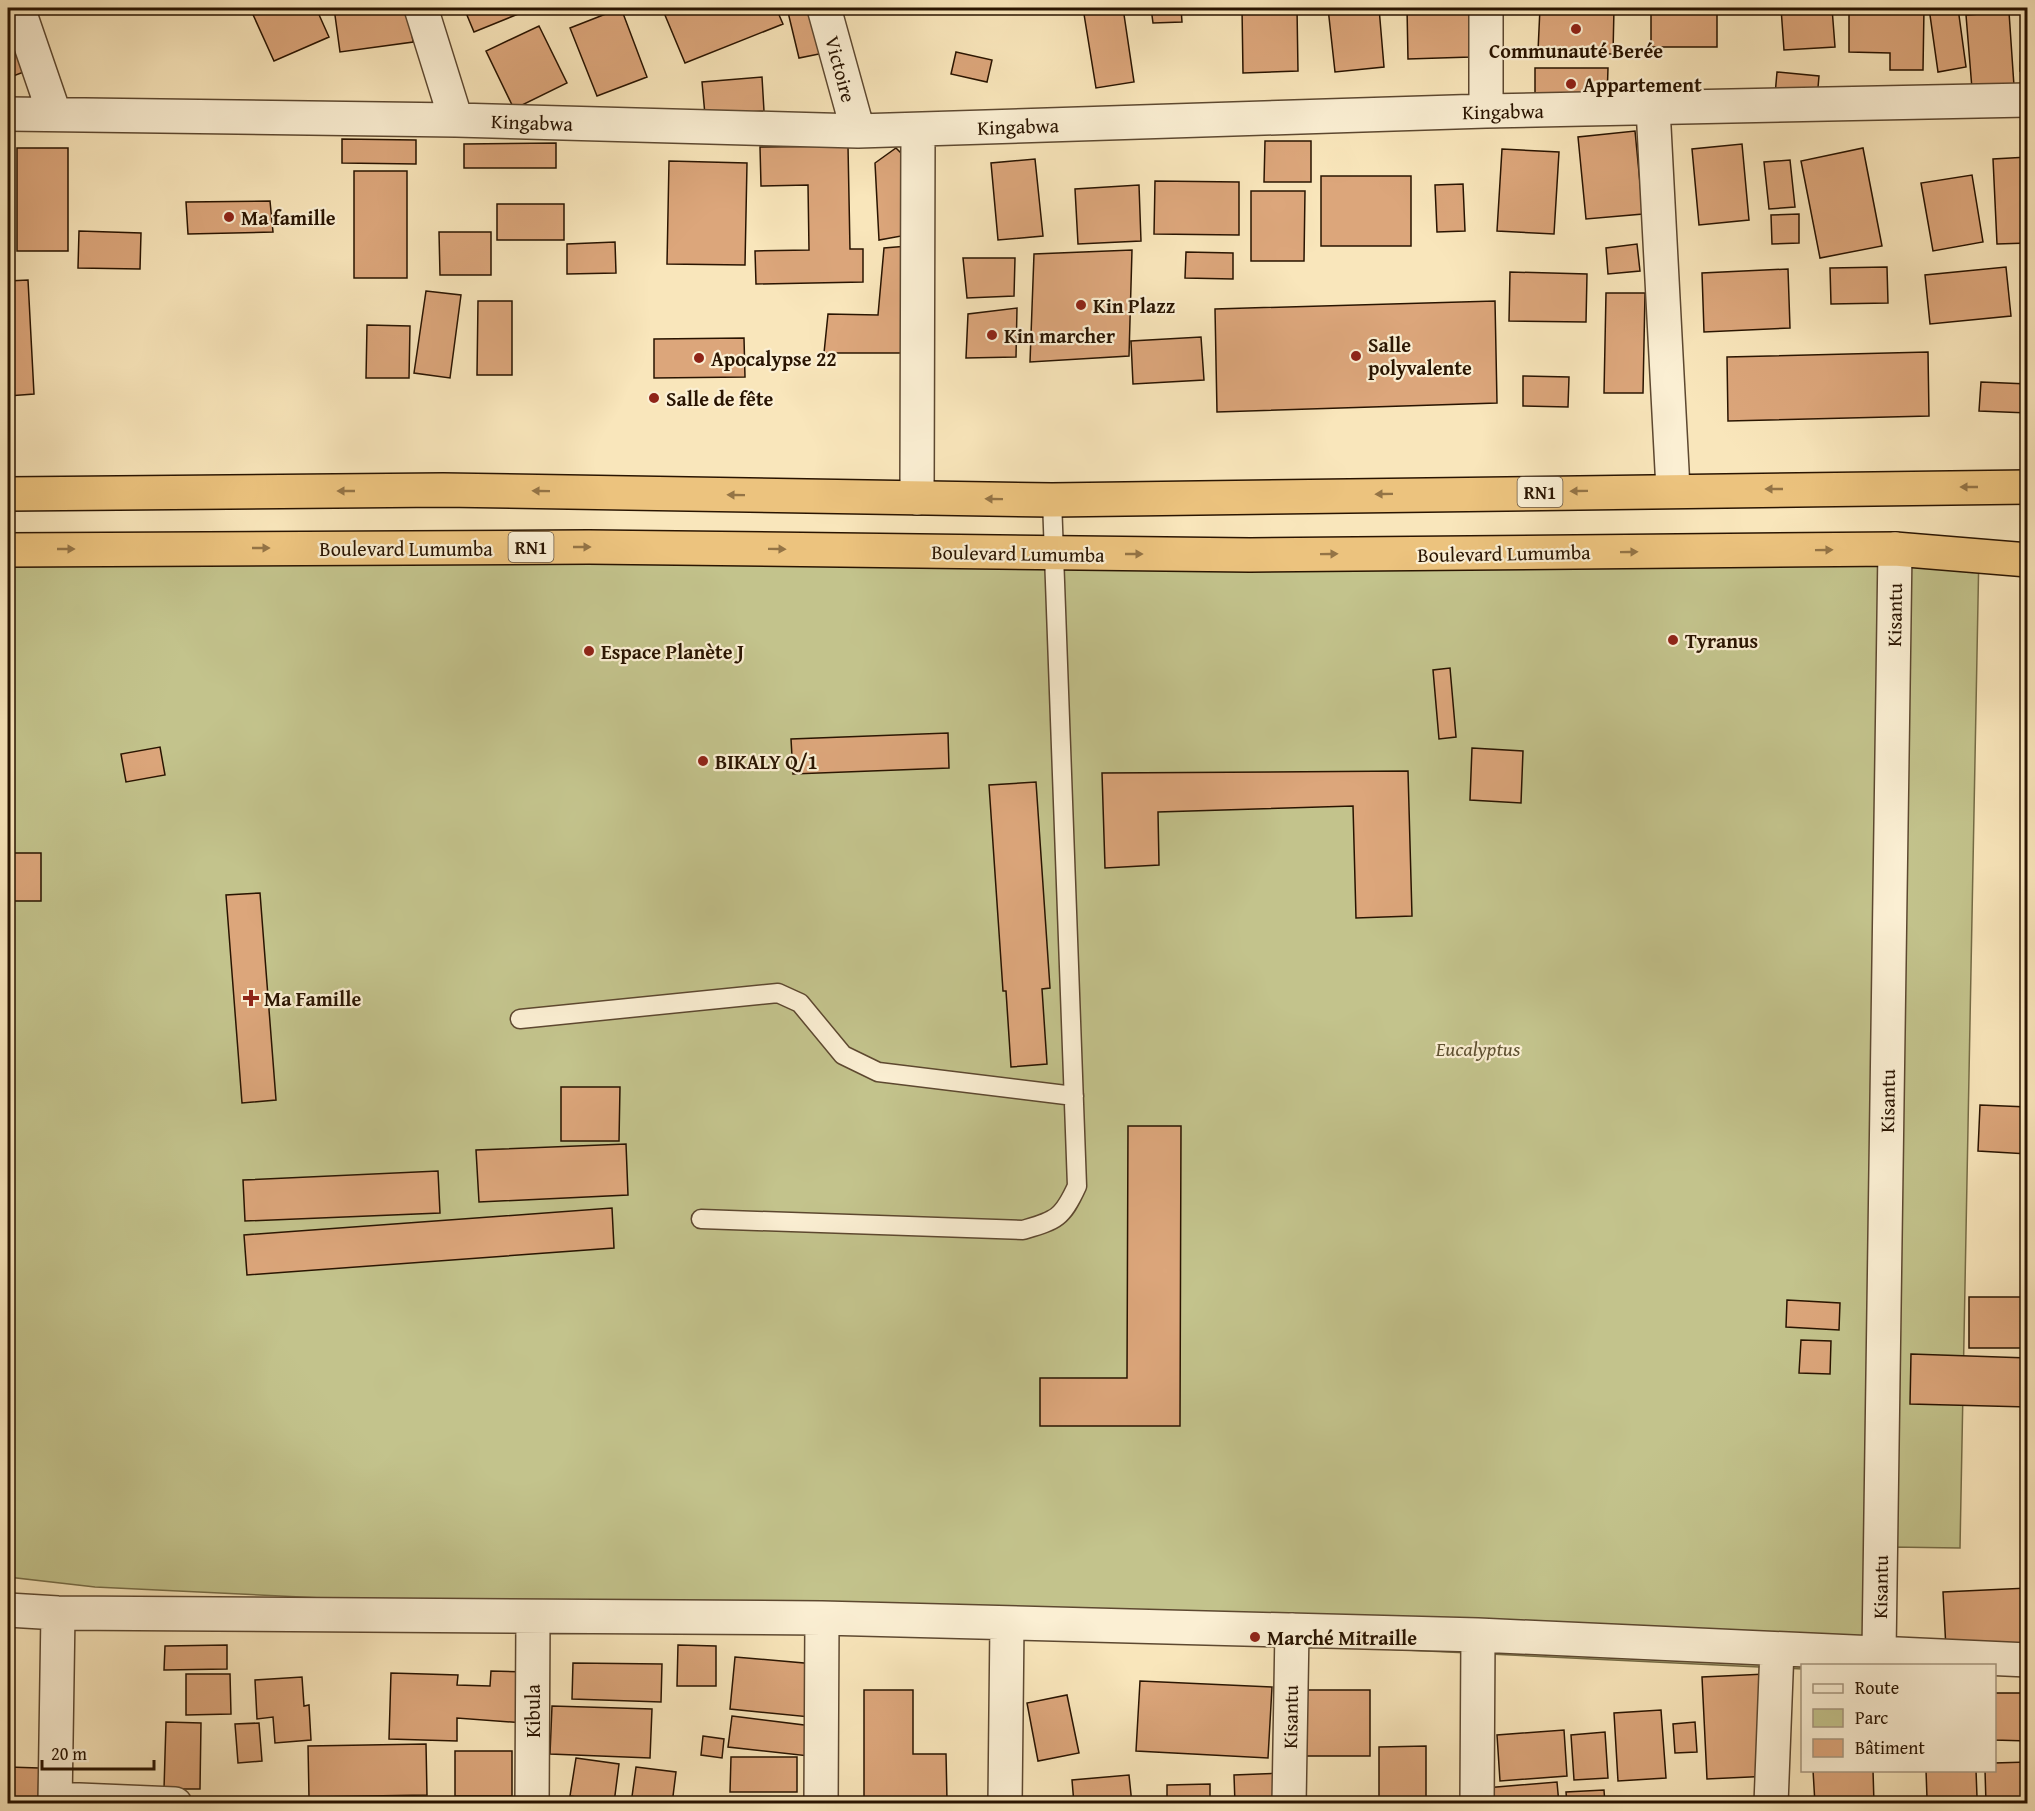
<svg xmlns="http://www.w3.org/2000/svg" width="2035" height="1811" viewBox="0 0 2035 1811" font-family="'Gentium Book Plus',serif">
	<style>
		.green { fill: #c3c38c; stroke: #766c46; stroke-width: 1.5 }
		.building { fill: #dca67b; stroke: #291401; stroke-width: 1.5 }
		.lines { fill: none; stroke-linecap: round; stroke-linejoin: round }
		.service-casing { stroke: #5d4830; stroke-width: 21 }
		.minor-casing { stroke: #5d4830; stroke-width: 36 }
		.trunk-casing { stroke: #291401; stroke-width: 36 }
		.service { stroke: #fbefd3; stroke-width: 18 }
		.minor { stroke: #fbefd3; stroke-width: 33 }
		.trunk { stroke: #ecc37e; stroke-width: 33 }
		.oneway { fill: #947446 }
		.poi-dot { fill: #8f2418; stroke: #fbefd3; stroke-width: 2 }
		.labels { text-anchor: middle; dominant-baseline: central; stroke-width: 4.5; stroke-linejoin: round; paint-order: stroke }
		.shield { fill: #fbefd3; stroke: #685640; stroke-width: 1.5 }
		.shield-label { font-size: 18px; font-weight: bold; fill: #291401 }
		.poi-label { font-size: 20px; font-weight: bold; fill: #291401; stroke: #fbefd3; text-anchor: start }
		.street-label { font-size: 20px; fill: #291401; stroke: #fbefd3 }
		.park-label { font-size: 20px; font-style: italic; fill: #5f5132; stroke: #fbefd3 }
	</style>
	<rect width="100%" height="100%" fill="#f9e6bb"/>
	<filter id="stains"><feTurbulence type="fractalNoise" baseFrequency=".00333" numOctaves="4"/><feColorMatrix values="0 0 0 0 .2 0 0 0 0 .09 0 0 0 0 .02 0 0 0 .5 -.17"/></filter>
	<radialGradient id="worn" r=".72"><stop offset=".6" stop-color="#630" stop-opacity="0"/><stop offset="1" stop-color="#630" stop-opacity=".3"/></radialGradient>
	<path class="green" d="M1979 549 1960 1548 1891 1547 1887 1665 1802 1666V1669L95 1587 8 1577V550Z"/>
	<path class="building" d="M250 8H316L329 37 274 61Z
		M334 8H409L413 42 340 52Z
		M464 8H533L474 32Z
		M621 8 647 77 597 96 570 28Z
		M662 8H776L783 24 685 63Z
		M787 8H819L829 52 799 58Z
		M1083 8H1123L1134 82 1096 88Z
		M1151 8H1181L1182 22 1153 23Z
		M1242 8H1297L1298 71 1243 73Z
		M1328 8H1379L1384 67 1335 72Z
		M1407 8H1470L1471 57 1408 59Z
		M1540 8H1614L1613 54 1538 51Z
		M1651 8H1717V47H1651Z
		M1781 8H1832L1835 47 1784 50Z
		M1849 8H1924L1923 70H1890V53L1849 52Z
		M1929 8H1958L1966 67 1938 72Z
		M2022 8H2028V72L2020 71Z
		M2009 12 2014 86 1972 89 1966 15Z
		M539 26 567 83 514 109 486 51Z
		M15 29 29 70 8 78V32Z
		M956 52 992 60 987 82 951 74Z
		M1535 68H1608L1607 99 1535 100Z
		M1777 72 1819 76 1817 99 1775 95Z
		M762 77 764 111 705 115 702 82Z
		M1635 131 1643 214 1586 219 1578 137Z
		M342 139 416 140V164L342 163Z
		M1265 141H1311V182H1264Z
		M556 143V168H464V144Z
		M1742 144 1749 220 1699 225 1692 149Z
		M848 146 850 249H863V282L756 284 755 251 809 250 808 185 761 186 760 147Z
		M17 148H68V251H17Z
		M896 148 903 155 907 235 879 240 875 163Z
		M1863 148 1882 246 1820 258 1801 161Z
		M1502 149 1559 152 1554 234 1497 231Z
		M2028 157V243L1997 244 1993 159Z
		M1035 159 1043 236 998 240 991 163Z
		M1790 160 1795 207 1769 209 1764 162Z
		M669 161 747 163 745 265 667 264Z
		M354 171H407V278H354Z
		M1972 175 1983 242 1933 251 1921 183Z
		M1321 176H1411V246H1321Z
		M1155 181 1239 182V235L1154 234Z
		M1463 184 1465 231 1437 232 1435 185Z
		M1139 185 1141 241 1078 244 1075 189Z
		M1251 191H1305L1304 261H1251Z
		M270 201 273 232 188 234 186 202Z
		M497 204H564V240H497Z
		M1799 214V243L1772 244 1771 215Z
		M79 231 141 233 140 269 78 268Z
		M439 232H491V275H440Z
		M615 242 616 273 567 274V244Z
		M1637 244 1640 271 1608 274 1606 248Z
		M908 246 910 353H824L828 314 878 315 884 248Z
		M1132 250 1129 356 1030 362 1034 254Z
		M1186 252 1233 253V279L1185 278Z
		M963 258H1015L1014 296 967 298Z
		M1887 267 1888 303 1831 304 1830 268Z
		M2006 267 2011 316 1930 324 1925 275Z
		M1788 269 1790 328 1704 332 1702 273Z
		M1510 272 1587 274 1586 322 1509 321Z
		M28 280 34 394 8 396V281Z
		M426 291 461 295 450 378 414 373Z
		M1606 293H1645L1643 393H1604Z
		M478 301H512V375H477Z
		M1495 301 1497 403 1217 412 1215 309Z
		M1017 308 1016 357 966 358 968 314Z
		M367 325 410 326 409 378H366Z
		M1201 337 1204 380 1133 384 1131 341Z
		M744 338 745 377 654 378V339Z
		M1928 352 1929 416 1728 421 1727 357Z
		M1523 376 1569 377 1568 407 1523 406Z
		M1981 382 2028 384V413L1979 411Z
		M1450 668 1456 737 1439 739 1433 670Z
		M948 733 949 768 793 774 791 739Z
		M160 747 165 775 126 782 121 754Z
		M1472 748 1523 751 1521 803 1470 800Z
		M1408 771 1412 916 1356 918 1353 806 1158 812 1159 865 1105 868 1102 773Z
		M1036 782 1050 988 1042 989 1047 1064 1011 1067 1006 991H1003L989 785Z
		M8 853H41V901H8Z
		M260 893 276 1100 242 1103 226 895Z
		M561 1087H620L619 1141H561Z
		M1980 1105 2028 1107V1154L1978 1151Z
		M1128 1126H1181L1180 1426H1040V1378H1127Z
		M626 1144 628 1195 479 1202 476 1150Z
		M438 1171 440 1213 245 1221 243 1180Z
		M612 1208 614 1248 247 1275 244 1235Z
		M1969 1297H2028V1348H1969Z
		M1787 1300 1840 1303 1839 1330 1786 1327Z
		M1801 1340 1831 1341 1830 1374 1799 1373Z
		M1911 1354 2028 1358V1407L1910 1404Z
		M2028 1588V1645L1946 1649 1943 1592Z
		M227 1645V1669L164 1670 165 1646Z
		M678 1645 716 1646V1686H677Z
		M735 1657 815 1664 810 1717 730 1709Z
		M573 1663 662 1664 661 1702 572 1699Z
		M491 1671 527 1672 525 1723 457 1718V1741L389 1739 391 1673 458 1675 457 1685 490 1686Z
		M186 1674H230L231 1714 186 1715Z
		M1766 1674 1771 1776 1707 1779 1702 1677Z
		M302 1677 304 1706 309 1705 311 1740 275 1743 273 1717 257 1719 255 1680Z
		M1140 1681 1272 1687 1268 1758 1136 1751Z
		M864 1690H913V1754H946L947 1800 864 1802Z
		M1302 1690H1370V1756H1302Z
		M1994 1693H2028V1741L1994 1740Z
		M1067 1695 1079 1753 1038 1761 1027 1703Z
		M552 1706 652 1709 650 1758 550 1754Z
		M1661 1710 1666 1778 1618 1781 1614 1713Z
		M732 1716 812 1726 809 1756 728 1747Z
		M166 1722 201 1723 200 1789H164Z
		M1695 1722 1697 1752 1675 1753 1673 1724Z
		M259 1723 262 1761 238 1763 235 1724Z
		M1564 1730 1567 1776 1500 1781 1497 1735Z
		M1605 1732 1608 1778 1574 1780 1571 1735Z
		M703 1736 724 1739 722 1758 701 1755Z
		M426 1744 427 1795 309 1797 308 1746Z
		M1426 1746V1804H1379V1747Z
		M455 1751H512V1796H455Z
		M731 1757H797V1792H730Z
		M576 1758 619 1764 614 1803 570 1796Z
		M2028 1762V1804H1986L1985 1770H1994V1763Z
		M8 1767 39 1768 38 1804H8Z
		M636 1767 676 1772 672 1804H631Z
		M1813 1770H1873L1874 1804H1815Z
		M1926 1770H1976L1977 1797 1927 1798Z
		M1285 1773 1286 1804H1235L1234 1775Z
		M1129 1775 1132 1804H1074L1072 1780Z
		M1557 1782 1559 1804H1486L1485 1788Z
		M1210 1784V1804H1167V1785Z
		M1604 1790 1605 1804H1567L1566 1792Z"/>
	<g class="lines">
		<defs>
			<path id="service" d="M520 1019 778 993 800 1003 843 1055 878 1072 1074 1096
				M701 1219 1023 1230C1056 1220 1062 1219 1077 1186L1052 500"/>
			<path id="minor" d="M18 8 54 113
				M421 8 456 120
				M824 8 858 131
				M1653 108 1673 489
				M1486 111V8
				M8 114 456 120 858 131 1486 111 2028 100
				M917 498 918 130
				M8 1610 58 1613 822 1618 1478 1635 2028 1660
				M1879 1652 1895 549
				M55 1799 175 1804
				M55 1804 58 1613
				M532 1804 533 1618
				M821 1804 822 1618
				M1005 1804 1007 1623
				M1289 1804 1292 1630
				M1477 1804 1478 1635
				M1771 1804 1777 1649"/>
			<path id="trunk" d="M8 494 443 490 1052 500 2028 487
				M8 550 589 547 1250 555 1895 549 2028 560"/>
		</defs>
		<use href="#service" class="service-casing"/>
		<use href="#minor" class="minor-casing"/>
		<use href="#trunk" class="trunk-casing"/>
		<use href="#service" class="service"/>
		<use href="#minor" class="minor"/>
		<use href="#trunk" class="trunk"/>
	</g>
	<defs><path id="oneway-solid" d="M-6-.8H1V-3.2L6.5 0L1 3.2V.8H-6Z" transform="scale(1.5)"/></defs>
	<g class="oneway">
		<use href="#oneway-solid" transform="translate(1969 487) rotate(180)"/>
		<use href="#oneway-solid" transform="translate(1774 489) rotate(180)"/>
		<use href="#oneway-solid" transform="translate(346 491) rotate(180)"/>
		<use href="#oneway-solid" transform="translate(541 491) rotate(-179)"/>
		<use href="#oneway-solid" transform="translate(1579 491) rotate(179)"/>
		<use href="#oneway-solid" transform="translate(1384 494) rotate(179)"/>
		<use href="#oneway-solid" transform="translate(736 495) rotate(-179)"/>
		<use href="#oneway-solid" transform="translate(994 499) rotate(-179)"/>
		<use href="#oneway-solid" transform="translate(582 547)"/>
		<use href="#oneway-solid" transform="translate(261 548)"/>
		<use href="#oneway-solid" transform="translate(66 549)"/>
		<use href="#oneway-solid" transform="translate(777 549) rotate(1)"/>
		<use href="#oneway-solid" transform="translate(1824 550) rotate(-1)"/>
		<use href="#oneway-solid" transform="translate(1629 552) rotate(-1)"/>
		<use href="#oneway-solid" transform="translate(1134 554)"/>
		<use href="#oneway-solid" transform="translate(1329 554) rotate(-1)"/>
	</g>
	<g class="poi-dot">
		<circle cx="1576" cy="29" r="6"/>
		<circle cx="1571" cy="84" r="6"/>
		<circle cx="229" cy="217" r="6"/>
		<circle cx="1081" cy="305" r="6"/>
		<circle cx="992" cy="335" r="6"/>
		<circle cx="1356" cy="356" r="6"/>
		<circle cx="699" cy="358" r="6"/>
		<circle cx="654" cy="398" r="6"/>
		<circle cx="1673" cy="640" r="6"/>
		<circle cx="589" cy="651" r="6"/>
		<circle cx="703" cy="761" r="6"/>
		<path d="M248 989h6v6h6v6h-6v6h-6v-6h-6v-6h6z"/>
		<circle cx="1255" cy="1637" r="6"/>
	</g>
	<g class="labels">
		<g class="shield">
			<rect x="1517.5" y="477" width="45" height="30" rx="4.5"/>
			<rect x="508.5" y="532" width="45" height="30" rx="4.5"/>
		</g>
		<g class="shield-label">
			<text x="1540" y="492">RN1</text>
			<text x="531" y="547">RN1</text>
		</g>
		<g class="poi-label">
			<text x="1576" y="50" text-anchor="middle">Communauté Berée</text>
			<text x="1583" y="84">Appartement</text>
			<text x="241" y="217">Ma famille</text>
			<text x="1093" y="305">Kin Plazz</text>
			<text x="1004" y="335">Kin marcher</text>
			<text x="1368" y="344">Salle<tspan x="1368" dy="23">polyvalente</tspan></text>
			<text x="711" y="358">Apocalypse 22</text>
			<text x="666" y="398">Salle de fête</text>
			<text x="1685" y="640">Tyranus</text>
			<text x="601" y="651">Espace Planète J</text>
			<text x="715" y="761">BIKALY Q/1</text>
			<text x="264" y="998">Ma Famille</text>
			<text x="1267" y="1637">Marché Mitraille</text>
		</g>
		<g class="street-label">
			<text transform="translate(841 69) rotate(75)">Victoire</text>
			<text transform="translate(1503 111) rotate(-1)">Kingabwa</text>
			<text transform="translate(532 122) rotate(2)">Kingabwa</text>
			<text transform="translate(1018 126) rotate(-2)">Kingabwa</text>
			<text x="406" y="548">Boulevard Lumumba</text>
			<text transform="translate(1018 553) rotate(1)">Boulevard Lumumba</text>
			<text transform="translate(1504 553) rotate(-1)">Boulevard Lumumba</text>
			<text transform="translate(1894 615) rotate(-89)">Kisantu</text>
			<text transform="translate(1887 1101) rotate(-89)">Kisantu</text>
			<text transform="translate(1880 1587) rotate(-89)">Kisantu</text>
			<text transform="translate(532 1711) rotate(-90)">Kibula</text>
			<text transform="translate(1290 1717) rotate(-89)">Kisantu</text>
		</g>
		<g class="park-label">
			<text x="1478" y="1048">Eucalyptus</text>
		</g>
	</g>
	<rect width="2035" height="1811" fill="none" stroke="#f9e6bb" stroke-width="30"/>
	<rect x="9" y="9" width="2017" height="1793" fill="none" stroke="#291401" stroke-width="3"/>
	<rect x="15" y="15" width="2005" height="1781" fill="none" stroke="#291401" stroke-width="1.5"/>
	<rect x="1801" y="1664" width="195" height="108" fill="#fbefd3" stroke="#a7977f" stroke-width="1.5"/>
	<rect x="1813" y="1684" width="30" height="9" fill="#fbefd3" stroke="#a7977f" stroke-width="1.5"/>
	<text x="1855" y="1694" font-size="18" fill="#291401">Route</text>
	<rect x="1813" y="1709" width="30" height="18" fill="#c3c38c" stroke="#a7977f" stroke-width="1.5"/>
	<text x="1855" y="1724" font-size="18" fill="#291401">Parc</text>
	<rect x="1813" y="1739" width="30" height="18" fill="#dca67b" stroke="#a7977f" stroke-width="1.5"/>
	<text x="1855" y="1754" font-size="18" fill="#291401">Bâtiment</text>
	<path d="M42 1760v9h112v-9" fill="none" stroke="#291401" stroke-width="3"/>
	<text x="51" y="1760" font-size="18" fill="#291401" stroke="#fbefd3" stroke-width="4.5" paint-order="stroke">20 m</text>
	<rect width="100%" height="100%" filter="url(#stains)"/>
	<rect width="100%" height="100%" fill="url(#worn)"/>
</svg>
